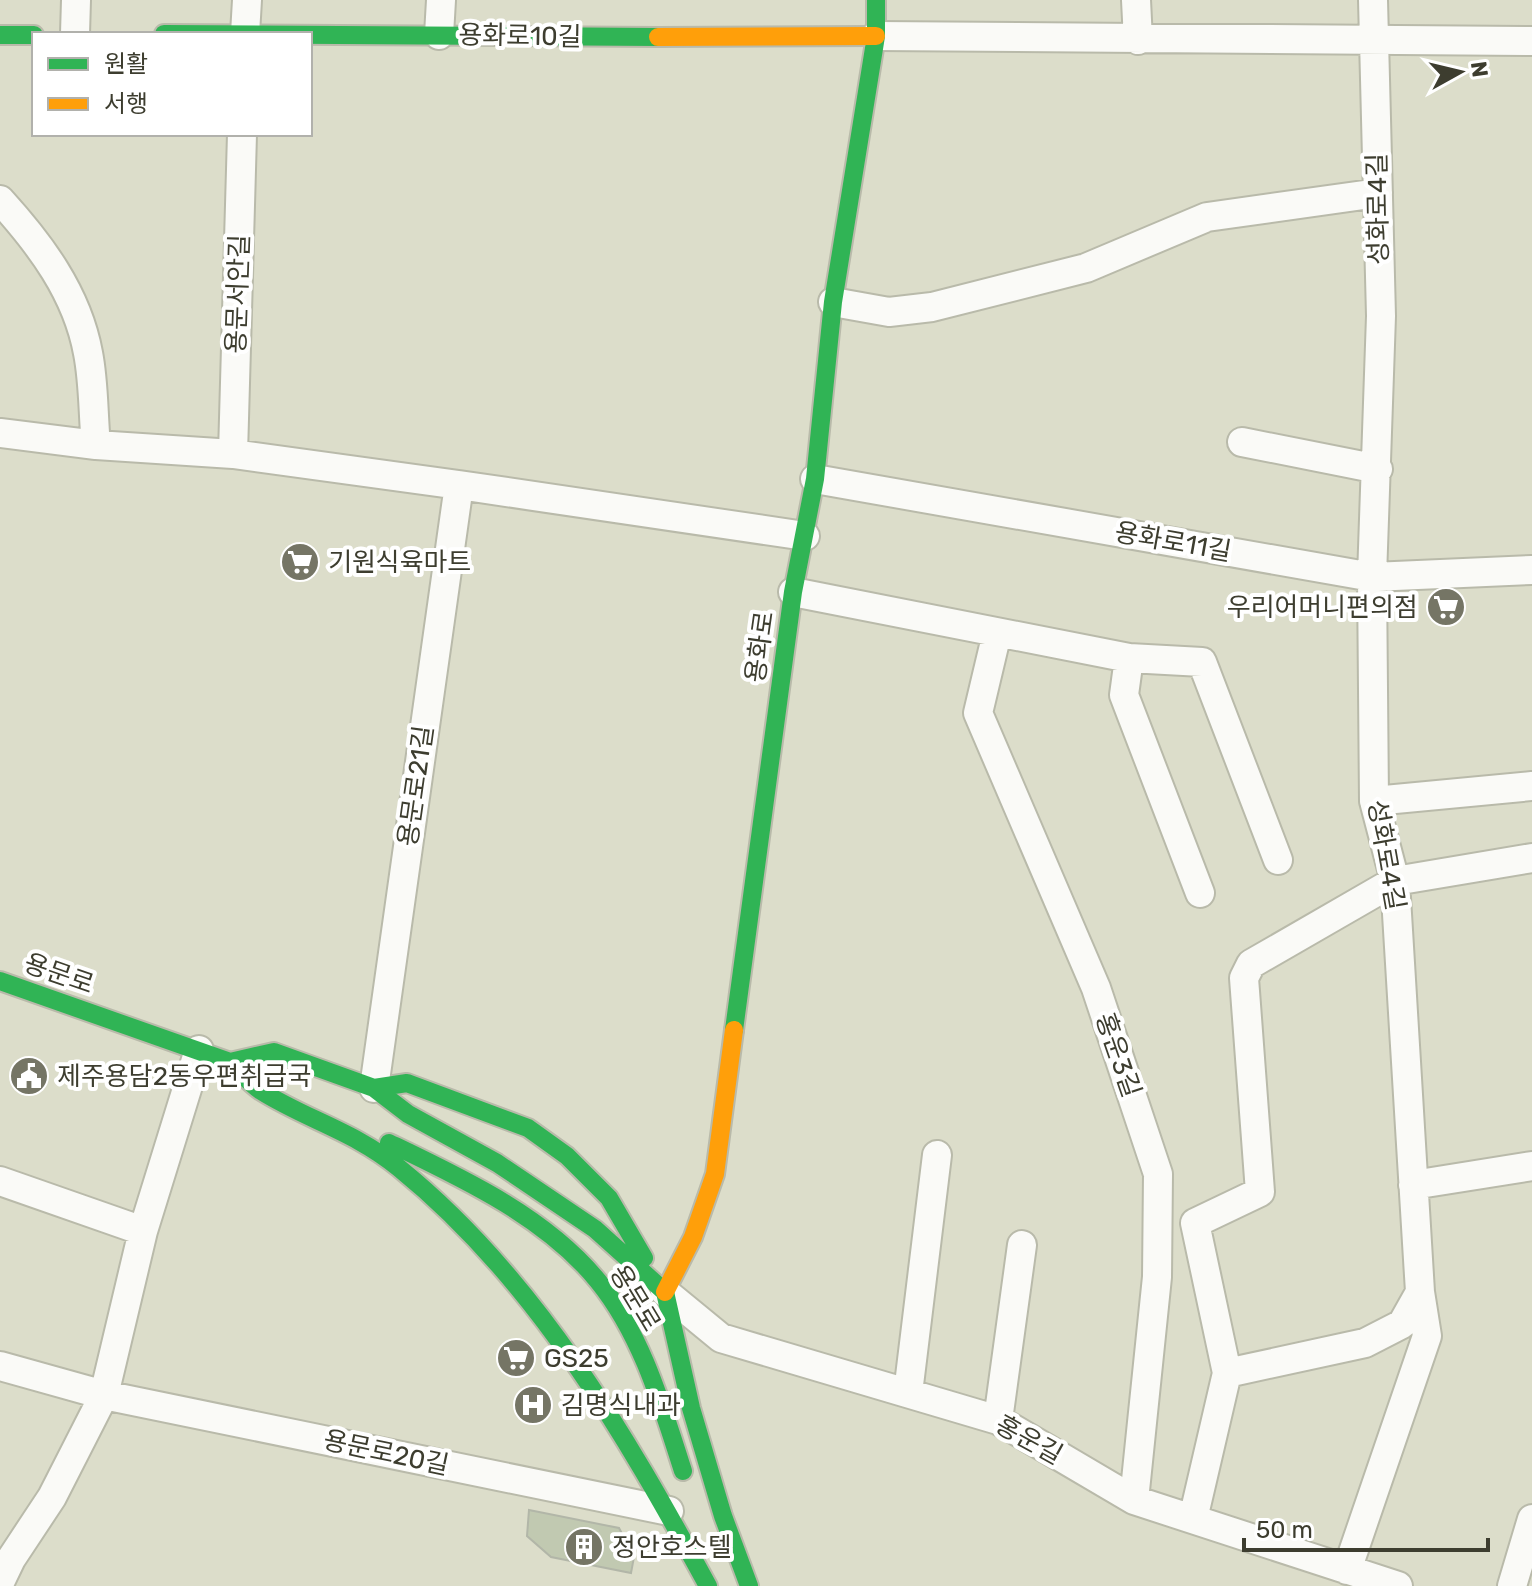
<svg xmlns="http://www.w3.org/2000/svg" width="1532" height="1586" viewBox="0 0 1532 1586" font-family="Rubik,'Noto Sans KR',sans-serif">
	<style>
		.building { fill: #c1c9b1; stroke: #b2b6a8; stroke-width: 2 }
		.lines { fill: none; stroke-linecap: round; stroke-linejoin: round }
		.street-casing { stroke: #b9baaa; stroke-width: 32 }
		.fast-casing { stroke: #b9baaa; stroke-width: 22 }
		.slow-casing { stroke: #b9baaa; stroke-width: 22 }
		.street { stroke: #fafaf7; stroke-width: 28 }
		.fast { stroke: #30b455; stroke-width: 18 }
		.slow { stroke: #ff9f0a; stroke-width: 18 }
		.labels { text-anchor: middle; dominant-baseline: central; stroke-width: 8; stroke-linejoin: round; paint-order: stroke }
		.street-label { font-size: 26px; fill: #3d3d2f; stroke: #fff }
		.poi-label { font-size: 26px; fill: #3d3d2f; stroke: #fff; text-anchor: start }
	</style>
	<rect width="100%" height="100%" fill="#dcddca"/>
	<path class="building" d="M529 1510 619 1528 634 1557 631 1573 551 1557 527 1536Z"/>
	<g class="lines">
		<defs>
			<path id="street" d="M1136 0 1138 40
				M75 34 76 0
				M245 34 247 0
				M439 35 441 0
				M876 36 1532 41
				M0 200C40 244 77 293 88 353 94 383 93 415 96 445
				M833 302 889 312 932 307 1086 268 1207 217 1378 193
				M0 433 96 445 233 454 459 485 374 1088
				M1242 442 1378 469
				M233 454 242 134
				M815 479 1372 577 1532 570
				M459 485 805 536
				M793 592 1129 658 1202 662 1278 860
				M997 633 978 713 1096 988 1158 1174 1157 1277 1134 1500
				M1129 658 1124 695 1200 893
				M1374 801 1532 786
				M0 1181 143 1231
				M1413 1185 1532 1166
				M665 1292 721 1338 998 1420 1134 1500 1398 1586
				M0 1366 104 1395 669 1511
				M1227 1373 1195 1223 1260 1192 1244 978 1251 964 1395 881 1532 858
				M908 1393 937 1155
				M998 1420 1022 1245
				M1193 1519 1227 1373 1365 1343 1402 1324 1420 1292 1395 881 1374 801 1372 577 1381 316 1373 0
				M1347 1570 1427 1336 1420 1292
				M0 1582 11 1559 52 1497 104 1395 143 1231 199 1050
				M1512 1586 1532 1519"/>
			<path id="fast" d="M164 34 658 37
				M0 35H34
				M0 981 230 1062 274 1052 374 1088 408 1114 497 1163 595 1229 665 1292 691 1408 723 1516 749 1586
				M734 1030 793 592 815 479 833 302 876 36V0
				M230 1062C240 1072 249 1083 261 1091 307 1120 354 1131 399 1168 536 1279 625 1434 708 1586
				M374 1088 407 1083 528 1128 567 1156 609 1198 644 1258
				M389 1143C462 1178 546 1217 598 1281 642 1335 662 1406 683 1471"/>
			<path id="slow" d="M658 37 876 36
				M665 1292 693 1237 715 1174 734 1030"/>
		</defs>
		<use href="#street" class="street-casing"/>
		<use href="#fast" class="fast-casing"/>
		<use href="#slow" class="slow-casing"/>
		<use href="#street" class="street"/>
		<use href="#fast" class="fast"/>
		<use href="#slow" class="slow"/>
	</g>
	<defs>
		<symbol id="supermarket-disc" viewBox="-11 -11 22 22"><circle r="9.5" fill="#757565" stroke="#fff"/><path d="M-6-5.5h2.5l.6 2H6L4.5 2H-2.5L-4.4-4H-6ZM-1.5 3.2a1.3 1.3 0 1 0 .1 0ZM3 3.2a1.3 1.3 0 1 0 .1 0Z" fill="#fff"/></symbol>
		<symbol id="civic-disc" viewBox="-11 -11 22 22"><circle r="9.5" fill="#757565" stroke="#fff"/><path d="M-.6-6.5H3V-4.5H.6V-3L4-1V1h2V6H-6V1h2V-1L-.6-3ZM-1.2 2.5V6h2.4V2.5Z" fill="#fff"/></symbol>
		<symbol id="hospital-disc" viewBox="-11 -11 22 22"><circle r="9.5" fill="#757565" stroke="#fff"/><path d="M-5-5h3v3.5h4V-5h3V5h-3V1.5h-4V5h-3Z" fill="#fff"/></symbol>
		<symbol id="building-disc" viewBox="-11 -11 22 22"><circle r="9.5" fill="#757565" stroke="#fff"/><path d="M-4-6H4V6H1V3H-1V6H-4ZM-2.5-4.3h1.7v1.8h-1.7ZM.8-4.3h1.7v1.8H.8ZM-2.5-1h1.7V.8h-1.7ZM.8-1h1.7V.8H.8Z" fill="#fff"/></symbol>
	</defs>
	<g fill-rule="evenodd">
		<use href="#supermarket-disc" x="278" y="540" width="44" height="44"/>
		<use href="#supermarket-disc" x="1424" y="585" width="44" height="44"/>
		<use href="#civic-disc" x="7" y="1054" width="44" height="44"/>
		<use href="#supermarket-disc" x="494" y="1336" width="44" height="44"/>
		<use href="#hospital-disc" x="511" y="1383" width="44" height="44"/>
		<use href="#building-disc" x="562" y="1525" width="44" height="44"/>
	</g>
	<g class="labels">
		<g class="street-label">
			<text transform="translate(520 36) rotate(1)">용화로10길</text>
			<text transform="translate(1378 209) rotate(-91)">성화로4길</text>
			<text transform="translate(238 294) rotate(-88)">용문서안길</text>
			<text transform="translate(1173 542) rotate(10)">용화로11길</text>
			<text transform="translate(760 647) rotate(-82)">용화로</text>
			<text transform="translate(416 786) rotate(-82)">용문로21길</text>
			<text transform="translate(1386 855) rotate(80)">성화로4길</text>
			<text transform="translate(59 974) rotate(19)">용문로</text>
			<text transform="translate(1118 1055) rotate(71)">홍운3길</text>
			<text transform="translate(635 1298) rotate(59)">용문로</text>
			<text transform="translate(1029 1440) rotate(29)">홍운길</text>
			<text transform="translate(386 1453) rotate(12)">용문로20길</text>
		</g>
		<g class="poi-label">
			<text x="328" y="562">기원식육마트</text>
			<text x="1418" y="607" text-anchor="end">우리어머니편의점</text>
			<text x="57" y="1076">제주용담2동우편취급국</text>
			<text x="544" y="1358">GS25</text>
			<text x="561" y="1405">김명식내과</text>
			<text x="612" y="1547">정안호스텔</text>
		</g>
	</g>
	<rect x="32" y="32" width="280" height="104" fill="#ffffff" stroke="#b1b1ac" stroke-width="2"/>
	<rect x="48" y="58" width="40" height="12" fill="#30b455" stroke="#b1b1ac" stroke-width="2"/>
	<text x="104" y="72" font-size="24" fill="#3d3d2f">원활</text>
	<rect x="48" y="98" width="40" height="12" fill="#ff9f0a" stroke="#b1b1ac" stroke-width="2"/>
	<text x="104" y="112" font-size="24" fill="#3d3d2f">서행</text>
	<g transform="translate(1460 72) rotate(82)" stroke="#ffffff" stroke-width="6" paint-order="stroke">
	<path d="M0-6L14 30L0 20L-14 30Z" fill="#3d3d2f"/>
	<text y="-12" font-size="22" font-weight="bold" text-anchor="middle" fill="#3d3d2f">N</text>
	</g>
	<path d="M1244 1538v12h244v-12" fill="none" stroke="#3d3d2f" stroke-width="4"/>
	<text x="1256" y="1538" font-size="24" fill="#3d3d2f" stroke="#ffffff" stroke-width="6" paint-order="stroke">50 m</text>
</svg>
